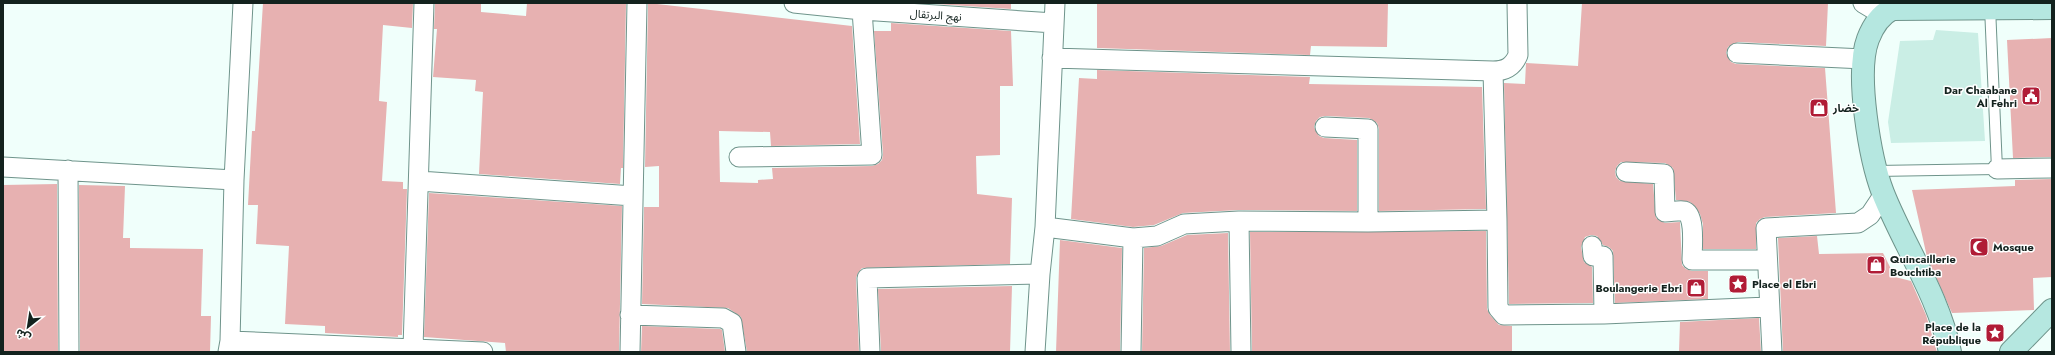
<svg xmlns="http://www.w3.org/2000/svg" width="2055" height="355" viewBox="0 0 2055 355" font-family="Jost,'Noto Sans Arabic',sans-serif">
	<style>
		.green { fill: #caeee5 }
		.building { fill: #e7b1b1 }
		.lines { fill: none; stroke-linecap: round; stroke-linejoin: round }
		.lane-casing { stroke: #6f948b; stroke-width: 12 }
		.street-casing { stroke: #6f948b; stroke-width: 21 }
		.secondary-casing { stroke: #6f948b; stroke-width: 24 }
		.lane { stroke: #fff; stroke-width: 10 }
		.street { stroke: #fff; stroke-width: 19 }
		.secondary { stroke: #b5e7e0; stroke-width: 22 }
		.labels { text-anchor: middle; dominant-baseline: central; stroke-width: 3; stroke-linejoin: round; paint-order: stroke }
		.street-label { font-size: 11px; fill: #13221e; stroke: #fff }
		.poi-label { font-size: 11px; font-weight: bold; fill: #13221e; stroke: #fff; text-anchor: start }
	</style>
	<rect width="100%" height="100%" fill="#f0fffb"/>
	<path class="green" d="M1936 30 1978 33 1985 141 1891 143 1888 122 1900 41 1933 40Z"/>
	<path class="building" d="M263 3H413L412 28 383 25 379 101 387 102 382 181 403 182V189H407L402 335H398V337L325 333V326L285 324 289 246 256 244 258 205H248L252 131H255Z
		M435 3H481V12L526 16 527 3H626L623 168H621L620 184 479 174 483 92 475 91 476 80 433 77 437 29H434Z
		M648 3 852 26 860 144 771 146 770 132 719 131 720 182 758 183V180L773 179 772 168 872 166 878 164 882 160 883 154 874 31H891V23L1011 31 1013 86H1000V155L976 156 977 194 1012 198 1010 264 862 268 858 273 856 278 859 352H747L741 317 728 308 642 304 644 207H659V166L645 167Z
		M921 3H1011V9Z
		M1097 3H1388L1387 47 1311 46 1310 55 1097 48Z
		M1582 3H1828L1826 46 1738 42 1728 47 1726 53 1731 62 1736 64 1825 68 1836 213 1765 217 1760 219 1756 223V249H1703V224L1700 214 1690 202 1676 200 1673 168 1665 163 1621 162 1617 166 1615 171 1616 177 1620 181 1653 184 1656 218 1665 223 1680 222 1682 265 1686 269 1692 271H1708V299L1615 303 1613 251 1609 247 1603 245 1597 236 1591 235 1585 237 1581 247 1584 262 1592 267 1593 303 1509 304 1504 83 1525 84 1526 63 1578 66Z
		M2052 38V157L2013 158 2007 40Z
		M1097 70 1310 77 1309 84 1482 87 1486 209 1379 211V129L1377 123 1369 118 1326 116 1320 117 1316 121 1314 127 1319 136 1324 138 1357 140V211L1239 210 1183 213 1154 225 1133 227 1071 219 1079 78 1097 79Z
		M2052 179V277L2033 278 2034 310 1952 313 1927 257 1912 190 2015 186V180Z
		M57 184 58 352H3V185Z
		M79 185 125 186 123 238H130V248L203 249 201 316H211L210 352H80Z
		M429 193 622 206 619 352H506L505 343 424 337Z
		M1486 231 1487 309 1490 315 1499 325 1512 326V352H1252L1250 232Z
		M1228 233 1230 352H1142L1144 248 1161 246 1187 235Z
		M1817 236 1819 254 1883 253 1895 277 1911 281 1926 315 1937 352H1783L1778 238Z
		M1060 240 1122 248 1120 352H1056Z
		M1012 286 1010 352H881L878 289Z
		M1759 318 1761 352H1679L1680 322Z
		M642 326 720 329 722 330 725 352H641Z"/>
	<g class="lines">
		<defs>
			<path id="lane" d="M1876 171 1997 169 1990 7"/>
			<path id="street" d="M794 3 862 10 1054 23
				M1863 3 1883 15
				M1737 53 1864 59
				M1052 58 1493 71 1497 220 1368 222 1239 221 1184 224 1157 236 1133 238
				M1493 71C1505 71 1513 67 1518 55L1517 3
				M1325 127 1368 129V222
				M739 157 872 155 862 10
				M3 167 234 180
				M1997 169 2052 168
				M68 170 69 352
				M1626 172 1664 174 1665 212C1671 212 1679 210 1684 211 1696 214 1692 250 1692 260H1766
				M419 181 633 196
				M1497 220 1498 308 1504 315 1604 314 1768 307
				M1239 221 1241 352
				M1045 227 1133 238 1131 352
				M1592 246 1593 256H1603L1604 314
				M630 315 723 318 732 323 736 352
				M230 341 483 352
				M413 348 424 3
				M228 352 230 341 234 180 243 3
				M630 352 637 3
				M870 352 867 278 1040 274
				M1035 352 1040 274 1045 227 1055 3
				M1772 352 1766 228 1858 223 1870 215 1884 194"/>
			<path id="secondary" d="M1950 352C1939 296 1904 246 1883 193 1870 159 1855 73 1868 39 1873 26 1880 15 1892 9L2052 8
				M2011 352 2052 310"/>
		</defs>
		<use href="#lane" class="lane-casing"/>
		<use href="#street" class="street-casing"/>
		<use href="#secondary" class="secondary-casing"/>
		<use href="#lane" class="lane"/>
		<use href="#street" class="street"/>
		<use href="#secondary" class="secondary"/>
	</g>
	<defs>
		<symbol id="civic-square" viewBox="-11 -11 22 22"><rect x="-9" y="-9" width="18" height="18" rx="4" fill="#b01c36" stroke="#fff"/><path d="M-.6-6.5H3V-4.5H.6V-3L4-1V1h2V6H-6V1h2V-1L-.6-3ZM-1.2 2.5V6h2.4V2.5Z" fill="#fff"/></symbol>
		<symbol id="shop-square" viewBox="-11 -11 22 22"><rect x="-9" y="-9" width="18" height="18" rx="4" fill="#b01c36" stroke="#fff"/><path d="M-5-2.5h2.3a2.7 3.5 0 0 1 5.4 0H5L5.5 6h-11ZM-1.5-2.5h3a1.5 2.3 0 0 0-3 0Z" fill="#fff"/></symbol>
		<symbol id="mosque-square" viewBox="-11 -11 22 22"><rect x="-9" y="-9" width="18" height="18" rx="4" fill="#b01c36" stroke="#fff"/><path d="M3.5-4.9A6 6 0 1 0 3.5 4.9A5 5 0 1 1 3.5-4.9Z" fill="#fff"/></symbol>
		<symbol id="sight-square" viewBox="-11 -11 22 22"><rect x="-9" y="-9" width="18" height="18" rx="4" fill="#b01c36" stroke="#fff"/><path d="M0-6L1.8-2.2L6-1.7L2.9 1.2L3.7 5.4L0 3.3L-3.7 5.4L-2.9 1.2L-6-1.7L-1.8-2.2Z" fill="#fff"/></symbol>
	</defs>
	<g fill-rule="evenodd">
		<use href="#civic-square" x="2020" y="85" width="22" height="22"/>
		<use href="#shop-square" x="1808" y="97" width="22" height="22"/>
		<use href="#mosque-square" x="1968" y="236" width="22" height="22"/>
		<use href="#shop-square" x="1865" y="254" width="22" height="22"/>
		<use href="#sight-square" x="1727" y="273" width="22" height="22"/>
		<use href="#shop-square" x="1685" y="277" width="22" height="22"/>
		<use href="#sight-square" x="1984" y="322" width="22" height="22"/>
	</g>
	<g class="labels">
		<g class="street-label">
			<text transform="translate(936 15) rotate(4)">نهج البرتقال</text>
		</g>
		<g class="poi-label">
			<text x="2017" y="90" text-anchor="end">Dar Chaabane<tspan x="2017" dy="13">Al Fehri</tspan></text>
			<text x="1833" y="108">خضار</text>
			<text x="1993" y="247">Mosque</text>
			<text x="1890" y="259">Quincaillerie<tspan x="1890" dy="13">Bouchtiba</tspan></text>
			<text x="1752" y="284">Place el Ebri</text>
			<text x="1682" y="288" text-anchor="end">Boulangerie Ebri</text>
			<text x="1981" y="327" text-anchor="end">Place de la<tspan x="1981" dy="13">République</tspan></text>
		</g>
	</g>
	<rect width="2055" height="355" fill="none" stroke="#13221e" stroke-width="8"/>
	<g transform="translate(28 327) rotate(210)" stroke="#ffffff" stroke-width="3" paint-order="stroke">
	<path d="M0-3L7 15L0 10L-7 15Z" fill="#13221e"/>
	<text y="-6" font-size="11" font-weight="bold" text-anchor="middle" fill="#13221e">ش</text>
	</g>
</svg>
